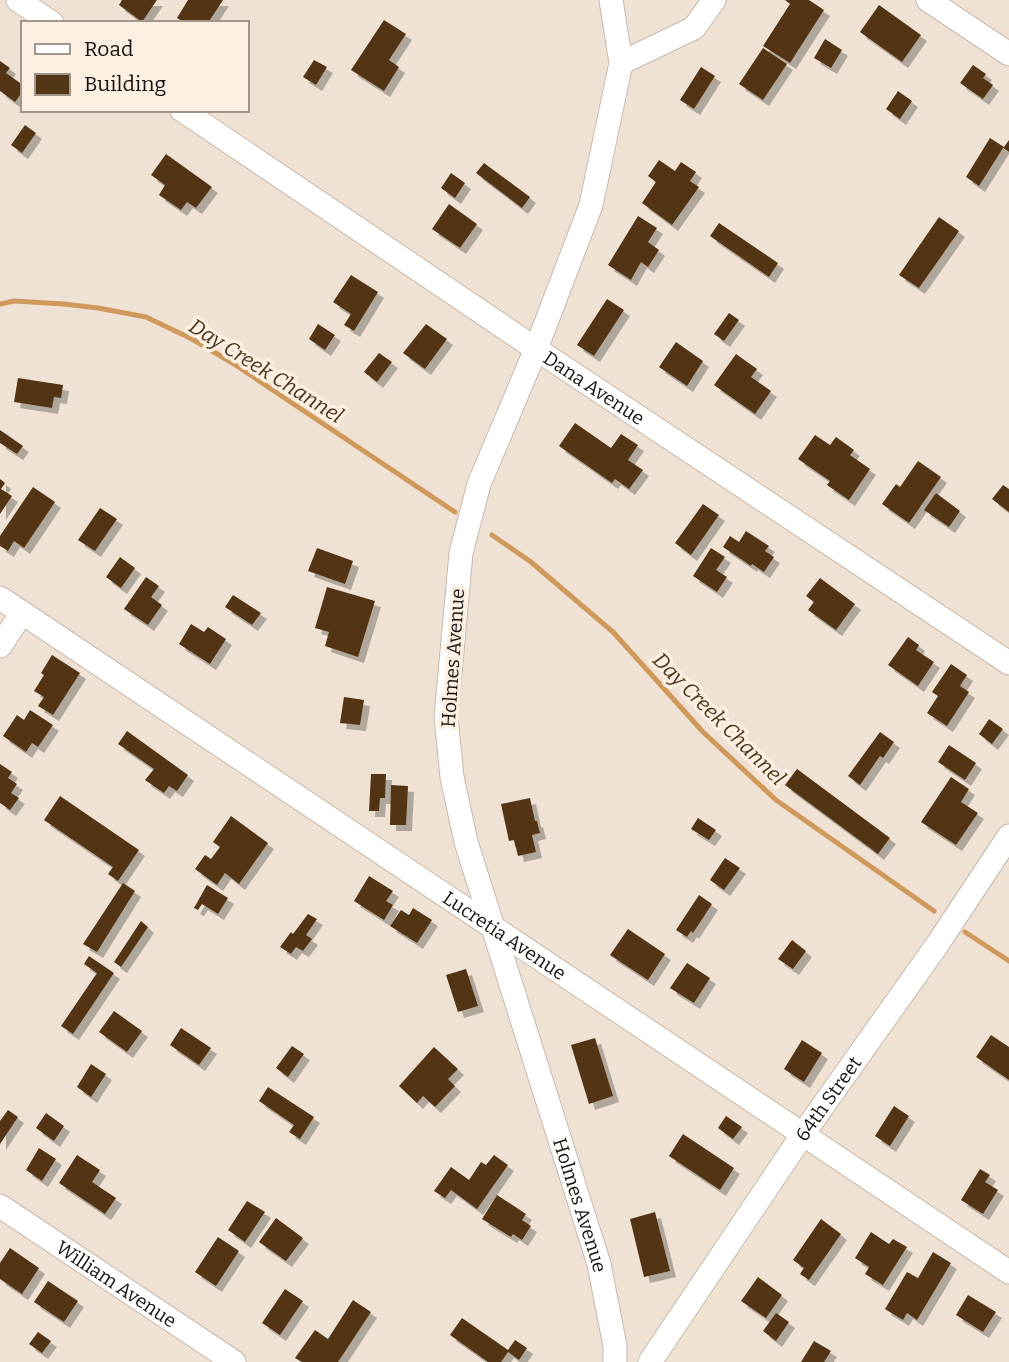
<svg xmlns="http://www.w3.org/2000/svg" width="1009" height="1362" viewBox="0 0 1009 1362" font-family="Bitter,serif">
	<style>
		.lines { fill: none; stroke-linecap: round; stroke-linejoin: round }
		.stream { stroke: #d0995c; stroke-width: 5 }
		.building { fill: #523615; filter: url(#shadow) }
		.minor-casing { stroke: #c6b9ac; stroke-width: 25 }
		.minor { stroke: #fff; stroke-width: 23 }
		.labels { text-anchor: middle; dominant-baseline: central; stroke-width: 7; stroke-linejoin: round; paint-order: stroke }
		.street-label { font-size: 19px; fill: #15100c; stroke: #fdefe2 }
		.water-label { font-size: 21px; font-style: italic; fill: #4a3318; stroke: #fdefe2 }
	</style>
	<defs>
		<filter id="shadow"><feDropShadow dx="6" dy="6" stdDeviation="0" flood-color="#0004"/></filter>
	</defs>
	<rect width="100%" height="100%" fill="#efe2d5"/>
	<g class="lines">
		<path class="stream" d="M0 304 14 301 64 304 98 308 146 317 192 339 234 364 455 512
			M492 535 531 562 613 632 703 732 776 800 934 911
			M965 932 1009 961"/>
	</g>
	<path class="building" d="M122 0H157L142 22 119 5Z
		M188 0H223L208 23H185L177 18Z
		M785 0H809L824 10 790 63 763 46 790 4Z
		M879 5 921 35 902 62 860 32Z
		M384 20 406 34 389 60 399 67 384 91 351 70Z
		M825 39 842 50 831 68 814 58Z
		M763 48 787 64 763 100 739 84Z
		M314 60 327 67 316 85 303 77Z
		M0 61 10 68 6 73 23 85V91L15 102 0 91Z
		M973 65 986 74 983 78 993 85 983 99 960 83Z
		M701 67 715 76 694 109 680 100Z
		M898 91 912 101 900 119 886 109Z
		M25 125 36 133 22 153 11 145Z
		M990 138 1004 147 1009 140V152L1003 148 979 186 966 177Z
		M166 154 212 187 196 208 187 202 181 210 159 195 165 185 151 175Z
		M659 160 675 171 681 162 696 172 690 181 699 187 672 225 642 203 656 182 648 176Z
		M484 163 530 197 522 208 476 173Z
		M451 173 465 183 455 198 441 188Z
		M449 204 477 224 460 248 432 229Z
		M638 216 657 228 648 242 659 250 648 267 641 262 631 280 608 265Z
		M939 217 959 231 919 288 899 275Z
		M719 223 778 263 769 277 710 236Z
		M351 275 378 292 354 331 344 325 351 314 333 302Z
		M607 299 624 310 594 356 577 345Z
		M729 313 739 320 724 341 714 334Z
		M318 324 335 335 325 350 309 339Z
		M426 324 447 339 425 369 403 353Z
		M676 342 703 361 687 386 659 367Z
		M379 353 392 362 377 382 364 372Z
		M736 354 757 369 751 377 771 391 755 414 714 385Z
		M18 378 63 385 61 398 54 397 52 408 14 402Z
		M575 423 611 448 621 434 638 445 628 460 643 470 629 489 615 479 612 483 559 446Z
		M0 430 23 446 17 454 0 443Z
		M815 435 830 445 836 437 854 450 850 455 870 469 849 500 827 485 830 481 798 459Z
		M918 461 941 477 909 523 882 504 896 484 900 487Z
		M0 479 5 483 1 489 12 496 0 514Z
		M1003 485 1009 489V512L992 499Z
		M33 487 55 502 24 548 14 541 8 551 0 546V536Z
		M936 493 960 511 949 527 924 510Z
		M703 504 719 515 691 555 675 543Z
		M100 508 117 519 95 551 78 540Z
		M746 531 769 546 765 551 774 557 764 572 752 564 751 566 723 547 730 536 739 542Z
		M317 548 353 561 345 584 308 571Z
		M711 548 725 557 716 570 727 577 717 592 693 576Z
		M120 557 135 568 121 588 106 577Z
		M146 577 159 586 151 597 162 605 148 625 124 609Z
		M820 578 855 604 836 630 808 610 814 602 806 596Z
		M327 587 375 601 358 657 325 646 329 632 315 628Z
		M233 595 261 613 252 625 225 607Z
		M191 624 204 632 208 627 226 639 210 664 179 644Z
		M908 637 919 645 916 650 934 662 918 686 888 665Z
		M52 655 80 673 53 715 38 706 44 697 34 691 44 675 41 673Z
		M951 664 967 675 960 686 969 692 947 726 927 713 938 696 932 692Z
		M344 697 364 700 360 725 340 723Z
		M30 710 53 725 38 747 32 743 26 752 3 736 17 715 24 720Z
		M989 719 1003 729 992 744 979 734Z
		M127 731 188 775 177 791 169 786 164 793 145 780 154 769 118 744Z
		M880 732 894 742 883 758 880 756 860 785 848 776Z
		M949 745 976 763 965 780 938 762Z
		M0 764 12 772 8 778 17 784 11 793 19 798 10 810 0 803Z
		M797 769 890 838 878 854 785 785Z
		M371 774H386L385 798H380L379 811H369Z
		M951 777 969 789 961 802 978 813 956 845 921 822Z
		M391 785 408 786 406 825H390Z
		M60 796 139 850 118 881 108 874 113 867 44 820Z
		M530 798 535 821H537L540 833 532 835 536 852 518 856 514 840 509 841 501 804Z
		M231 816 268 843 239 884 225 873 217 885 195 869 205 855 211 859 220 847 213 842Z
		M698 818 716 830 709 840 691 829Z
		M725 858 740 868 724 890 710 880Z
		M369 876 393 891 386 901 393 905 384 920 354 901Z
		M123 883 135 891 97 952 83 944Z
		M207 885 228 898 218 914 202 904 198 910 194 908Z
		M699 895 712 904 693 933 691 931 687 937 676 930Z
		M413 908 432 920 417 943 390 926 401 910 409 915Z
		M308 914 317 919 306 935 312 939 303 951 296 947 291 954 280 947 291 932 293 934Z
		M141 921 148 927 121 967 114 962Z
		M628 929 665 954 648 980 610 955Z
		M792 940 806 951 793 969 778 959Z
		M89 956 114 973 73 1034 61 1026 97 973 84 964Z
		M687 963 710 978 694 1003 670 988Z
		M466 969 478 1006 458 1012 446 975Z
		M114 1011 142 1031 127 1052 99 1032Z
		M181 1028 211 1048 199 1065 170 1045Z
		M991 1035 1009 1047V1080L976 1057Z
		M595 1038 613 1096 589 1104 571 1045Z
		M802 1040 822 1053 804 1082 784 1069Z
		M292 1046 304 1054 288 1077 276 1068Z
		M434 1047 458 1069 448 1079 455 1086 435 1107 423 1096 417 1103 399 1086Z
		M91 1064 106 1074 91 1097 77 1087Z
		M268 1087 314 1117 300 1139 289 1132 294 1125 259 1101Z
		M894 1106 909 1116 890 1146 875 1136Z
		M8 1110 18 1117 0 1144V1121Z
		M46 1113 64 1126 54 1141 36 1128Z
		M726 1116 742 1127 733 1139 718 1128Z
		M683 1134 734 1168 720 1190 669 1156Z
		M39 1148 56 1159 42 1181 26 1170Z
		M77 1155 100 1170 92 1182 116 1198 105 1214 59 1183Z
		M494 1155 508 1165 477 1209 451 1190 445 1198 434 1191 451 1167 469 1180 481 1162 486 1165Z
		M980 1169 990 1175 985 1182 998 1190 983 1214 961 1200Z
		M497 1195 526 1214 522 1220 531 1226 522 1240 513 1234 511 1237 482 1219Z
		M247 1201 265 1212 245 1242 228 1230Z
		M655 1212 670 1271 644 1277 630 1219Z
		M276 1218 303 1238 286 1261 259 1242Z
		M821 1219 841 1234 809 1280 800 1274 804 1268 793 1260Z
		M871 1232 889 1244 893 1239 907 1247 883 1285 865 1274 869 1267 855 1258Z
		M218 1237 239 1251 216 1286 195 1272Z
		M10 1248 39 1268 22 1294 0 1279V1263Z
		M933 1252 951 1263 917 1320 907 1313 903 1320 885 1309 907 1272 918 1278Z
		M758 1277 782 1295 766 1318 741 1301Z
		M48 1281 78 1301 64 1322 34 1302Z
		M285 1289 303 1301 280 1335 262 1323Z
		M968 1295 996 1312 983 1332 956 1315Z
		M353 1300 371 1312 338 1362H302L295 1358 315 1330 328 1339Z
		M776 1313 789 1322 776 1341 763 1331Z
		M462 1318 508 1350 515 1340 527 1348 519 1360 508 1352 501 1362H488L450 1335Z
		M38 1332 51 1341 42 1353 29 1344Z
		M814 1341 831 1351 824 1362H801Z"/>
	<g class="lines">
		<defs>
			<g id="minor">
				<path d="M18 0 52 23"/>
				<path id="s1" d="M611 0 621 63 591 205 536 349 479 484 461 553 446 717 452 777 466 842 599 1264 615 1346V1362"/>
				<path d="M928 0 1009 54"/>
				<path d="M621 63 694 28 714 0"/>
				<path id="s2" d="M182 110 536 349 1009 663"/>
				<path id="s3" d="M0 598 1009 1272"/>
				<path d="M0 646 22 613"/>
				<path id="s4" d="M0 1206 234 1362"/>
				<path id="s5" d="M650 1362 803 1134 937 945 1009 836"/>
			</g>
		</defs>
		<use href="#minor" class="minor-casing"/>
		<use href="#minor" class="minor"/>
	</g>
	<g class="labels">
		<g class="street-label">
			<text stroke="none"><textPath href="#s2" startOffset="497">Dana Avenue</textPath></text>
			<text transform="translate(453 658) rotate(-86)">Holmes Avenue</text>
			<text stroke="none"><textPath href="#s3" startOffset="607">Lucretia Avenue</textPath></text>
			<text stroke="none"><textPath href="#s5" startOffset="318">64th Street</textPath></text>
			<text stroke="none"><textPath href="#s1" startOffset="1253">Holmes Avenue</textPath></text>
			<text stroke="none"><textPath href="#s4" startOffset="140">William Avenue</textPath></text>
		</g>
		<g class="water-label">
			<text transform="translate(266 371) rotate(32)">Day Creek Channel</text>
			<text transform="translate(719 719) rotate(45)">Day Creek Channel</text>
		</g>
	</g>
	<rect x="21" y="21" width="228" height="91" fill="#fdefe2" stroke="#a0968c" stroke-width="2"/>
	<rect x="35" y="44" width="35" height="10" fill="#ffffff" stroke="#a0968c" stroke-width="2"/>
	<text x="84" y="56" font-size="21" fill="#15100c">Road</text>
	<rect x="35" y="74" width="35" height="21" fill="#523615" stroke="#a0968c" stroke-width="2"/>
	<text x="84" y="91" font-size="21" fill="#15100c">Building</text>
</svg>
